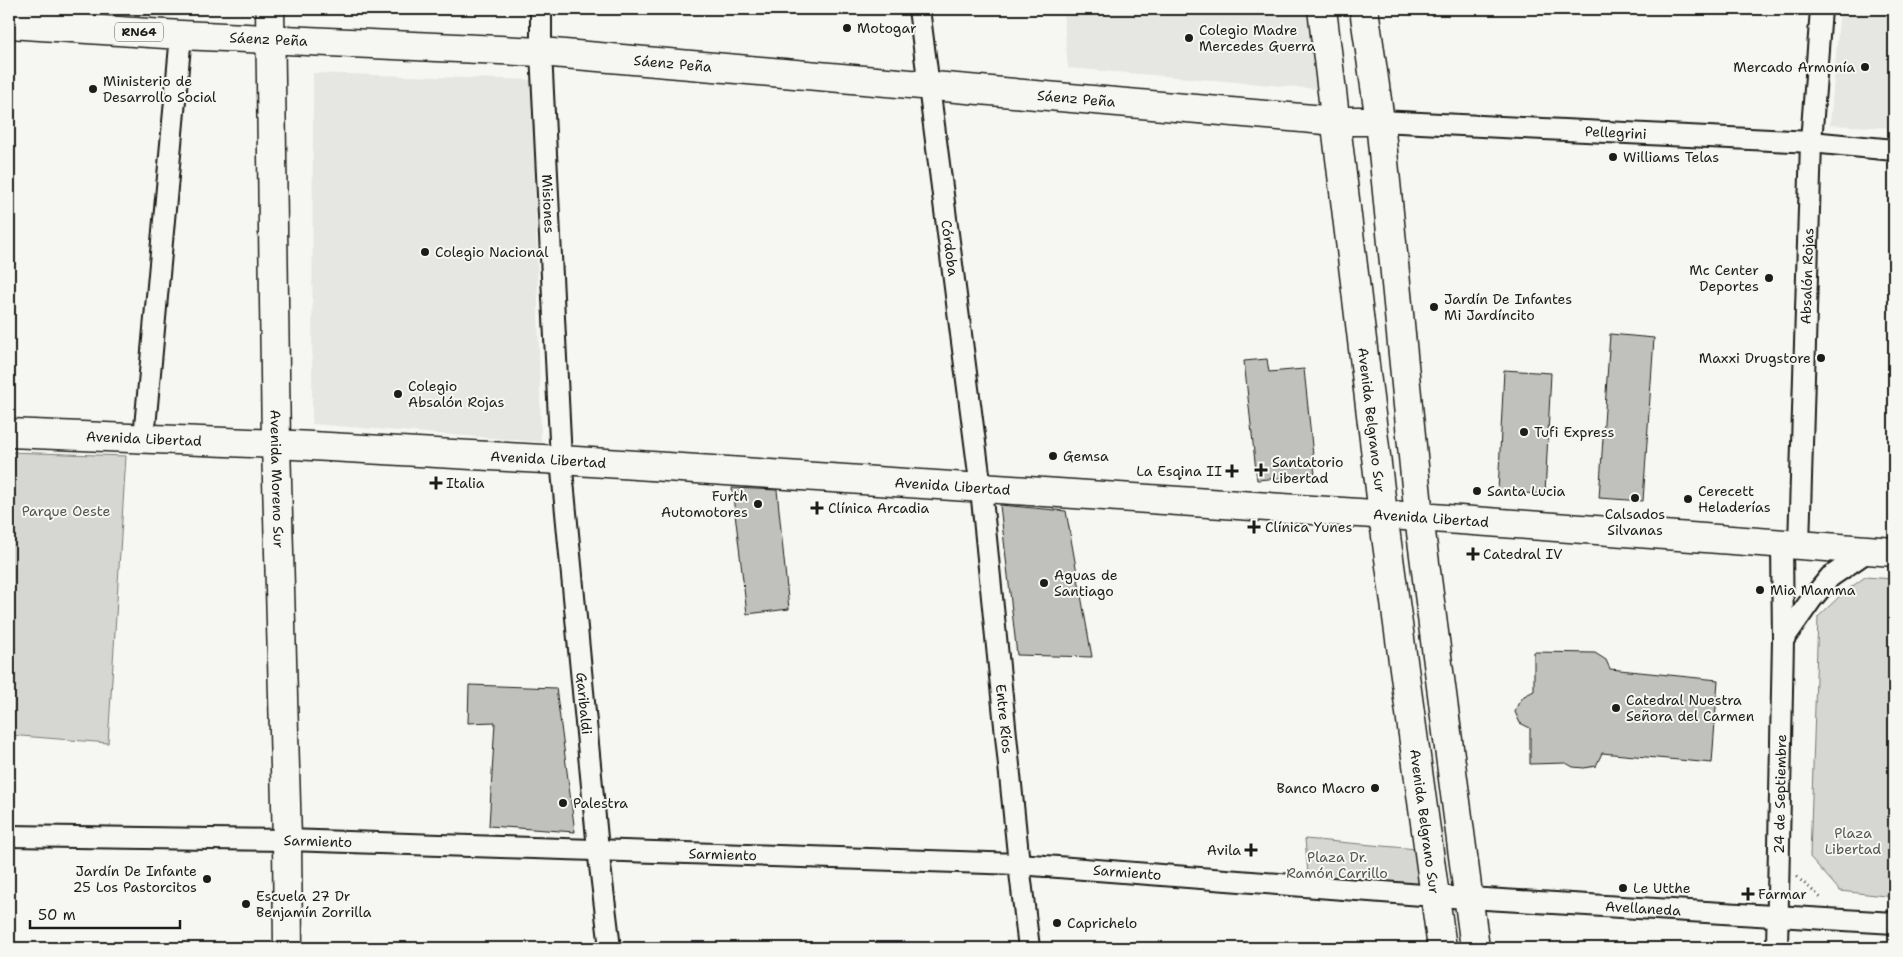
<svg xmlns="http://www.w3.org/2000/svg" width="1903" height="957" viewBox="0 0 1903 957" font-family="'Shantell Sans',sans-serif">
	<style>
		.built { fill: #e6e6e2 }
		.green { fill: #d6d6d2; stroke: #797977 }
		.building { fill: #c0c0bd; stroke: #1c1c1c }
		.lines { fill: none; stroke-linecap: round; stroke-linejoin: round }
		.street-casing { stroke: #1c1c1c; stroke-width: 24 }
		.secondary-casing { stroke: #1c1c1c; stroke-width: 31 }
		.primary-casing { stroke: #1c1c1c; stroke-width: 31 }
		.path { stroke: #1c1c1c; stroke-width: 3; stroke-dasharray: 1 4; stroke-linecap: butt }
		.street { stroke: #f6f6f2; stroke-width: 20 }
		.secondary { stroke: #f6f6f2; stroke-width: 28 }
		.primary { stroke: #f6f6f2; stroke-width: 28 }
		.poi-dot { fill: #1c1c1c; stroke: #f6f6f2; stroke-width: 2 }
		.labels { text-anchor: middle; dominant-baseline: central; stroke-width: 4; stroke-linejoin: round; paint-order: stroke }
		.shield { fill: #f6f6f2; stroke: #5d5d5c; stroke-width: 1 }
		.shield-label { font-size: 12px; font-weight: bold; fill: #1c1c1c }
		.poi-label { font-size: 14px; fill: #1c1c1c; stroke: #f6f6f2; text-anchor: start }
		.street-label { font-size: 14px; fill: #1c1c1c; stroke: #f6f6f2 }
		.park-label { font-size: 14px; fill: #545453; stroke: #f6f6f2 }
	</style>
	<rect width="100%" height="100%" fill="#f6f6f2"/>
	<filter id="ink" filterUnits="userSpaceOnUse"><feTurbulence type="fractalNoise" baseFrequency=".02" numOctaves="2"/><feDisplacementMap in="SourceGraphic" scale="10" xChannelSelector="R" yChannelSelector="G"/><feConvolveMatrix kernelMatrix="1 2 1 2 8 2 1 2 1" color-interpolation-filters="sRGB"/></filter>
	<g filter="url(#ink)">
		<path class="built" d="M1063 9H1309L1319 89 1068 68Z
			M1840 9H1894V128L1830 125Z
			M313 73 533 80 541 442 312 424Z"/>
		<path class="green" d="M9 452 126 456 108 743 9 735Z
			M1865 577 1894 579V897L1840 891 1810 857 1818 617 1842 594Z
			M1305 839 1417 849 1423 892 1309 886Z"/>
		<path class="building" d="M1610 334 1654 338 1643 501 1599 498Z
			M1267 359 1269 372 1304 369 1315 475 1257 480 1244 361Z
			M1504 370 1551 373 1545 494 1498 492Z
			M732 488 777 490 789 609 747 614Z
			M1000 505 1066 511 1092 657 1017 655Z
			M1534 652 1595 653 1606 660 1610 669 1718 680 1712 763 1602 753 1596 766 1584 768 1573 767 1566 763 1530 764V728L1520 723 1515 712 1518 704 1524 696 1534 691Z
			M469 685 556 688 575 832 489 826 495 722 468 723Z"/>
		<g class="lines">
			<defs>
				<g id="street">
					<path id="s1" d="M541 9V52L561 460 598 849 610 948"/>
					<path id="s2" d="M919 9 981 489 1019 864 1029 948"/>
					<path id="s3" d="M1380 121 1811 142 1894 150"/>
					<path d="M144 438 181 35"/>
					<path id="s4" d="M1799 545 1811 142 1821 9"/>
					<path d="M1783 640 1811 600 1830 577 1868 551"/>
					<path id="s5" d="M9 836 287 840 1019 864 1435 896 1894 923"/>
					<path id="s6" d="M1777 948 1783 640 1782 544"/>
				</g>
				<g id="secondary">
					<path id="s7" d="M270 9 276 444 287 840 288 948"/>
					<path d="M1419 517 1894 552"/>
				</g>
				<g id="primary">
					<path id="s8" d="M1322 9 1383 514 1442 948"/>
					<path d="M1364 9 1380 121 1419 517 1475 948"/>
					<path id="s9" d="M9 24 181 35 541 52 1336 121H1380"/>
					<path id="s10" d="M9 433 276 444 561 460 1419 517"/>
				</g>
			</defs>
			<use href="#street" class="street-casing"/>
			<use href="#secondary" class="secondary-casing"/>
			<use href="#primary" class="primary-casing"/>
			<path class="path" d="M1797 877 1821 898"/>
			<use href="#street" class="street"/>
			<use href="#secondary" class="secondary"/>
			<use href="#primary" class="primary"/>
		</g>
	</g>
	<g class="poi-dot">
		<circle cx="847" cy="28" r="5"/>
		<circle cx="1189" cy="38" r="5"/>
		<circle cx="1865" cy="67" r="5"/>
		<circle cx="93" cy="89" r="5"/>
		<circle cx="1613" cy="157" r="5"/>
		<circle cx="425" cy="252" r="5"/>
		<circle cx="1769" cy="278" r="5"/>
		<circle cx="1434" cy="307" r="5"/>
		<circle cx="1821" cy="358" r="5"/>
		<circle cx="398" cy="394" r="5"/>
		<circle cx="1524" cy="432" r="5"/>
		<circle cx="1053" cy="456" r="5"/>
		<path d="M1258.5 462.5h5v5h5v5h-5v5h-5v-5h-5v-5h5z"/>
		<path d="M1229.5 463.5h5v5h5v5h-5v5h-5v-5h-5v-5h5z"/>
		<path d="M433.5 475.5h5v5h5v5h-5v5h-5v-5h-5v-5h5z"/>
		<circle cx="1477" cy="491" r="5"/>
		<circle cx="1635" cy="498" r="5"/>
		<circle cx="1688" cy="499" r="5"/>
		<circle cx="758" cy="504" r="5"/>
		<path d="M814.5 500.5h5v5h5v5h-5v5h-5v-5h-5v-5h5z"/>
		<path d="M1251.5 519.5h5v5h5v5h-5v5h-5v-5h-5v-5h5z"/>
		<path d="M1470.5 546.5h5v5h5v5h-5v5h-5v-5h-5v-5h5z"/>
		<circle cx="1044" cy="583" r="5"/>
		<circle cx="1760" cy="590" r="5"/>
		<circle cx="1616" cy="708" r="5"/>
		<circle cx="1375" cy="788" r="5"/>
		<circle cx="563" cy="803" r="5"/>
		<path d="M1248.5 842.5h5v5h5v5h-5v5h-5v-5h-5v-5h5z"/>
		<circle cx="207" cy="879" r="5"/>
		<circle cx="1623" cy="888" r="5"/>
		<path d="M1745.5 886.5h5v5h5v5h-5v5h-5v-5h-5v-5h5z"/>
		<circle cx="246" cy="904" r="5"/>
		<circle cx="1057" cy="923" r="5"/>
	</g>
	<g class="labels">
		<rect class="shield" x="115" y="22.5" width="48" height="19" rx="4"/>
		<g class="shield-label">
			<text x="139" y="32">RN64</text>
		</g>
		<g class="poi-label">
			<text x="857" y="28">Motogar</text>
			<text x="1199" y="30">Colegio Madre<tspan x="1199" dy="16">Mercedes Guerra</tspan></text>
			<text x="1855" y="67" text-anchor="end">Mercado Armonía</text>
			<text x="103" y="81">Ministerio de<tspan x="103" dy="16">Desarrollo Social</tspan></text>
			<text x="1623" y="157">Williams Telas</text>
			<text x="435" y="252">Colegio Nacional</text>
			<text x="1759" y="270" text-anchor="end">Mc Center<tspan x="1759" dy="16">Deportes</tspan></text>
			<text x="1444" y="299">Jardín De Infantes<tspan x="1444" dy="16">Mi Jardíncito</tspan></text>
			<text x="1811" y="358" text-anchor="end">Maxxi Drugstore</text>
			<text x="408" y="386">Colegio<tspan x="408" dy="16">Absalón Rojas</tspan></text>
			<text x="1534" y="432">Tufi Express</text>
			<text x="1063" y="456">Gemsa</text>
			<text x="1272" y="462">Santatorio<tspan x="1272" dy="16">Libertad</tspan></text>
			<text x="1222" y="471" text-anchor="end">La Esqina II</text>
			<text x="446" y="483">Italia</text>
			<text x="1487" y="491">Santa Lucia</text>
			<text x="1698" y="491">Cerecett<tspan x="1698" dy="16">Heladerías</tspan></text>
			<text x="748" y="496" text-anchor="end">Furth<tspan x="748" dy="16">Automotores</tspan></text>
			<text x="828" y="508">Clínica Arcadia</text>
			<text x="1635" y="514" text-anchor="middle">Calsados<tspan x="1635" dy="16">Silvanas</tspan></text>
			<text x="1265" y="527">Clínica Yunes</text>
			<text x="1483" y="554">Catedral IV</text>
			<text x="1054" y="575">Aguas de<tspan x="1054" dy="16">Santiago</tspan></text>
			<text x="1770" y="590">Mia Mamma</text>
			<text x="1626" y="700">Catedral Nuestra<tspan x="1626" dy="16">Señora del Carmen</tspan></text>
			<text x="1365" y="788" text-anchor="end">Banco Macro</text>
			<text x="573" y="803">Palestra</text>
			<text x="1241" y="850" text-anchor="end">Avila</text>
			<text x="197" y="871" text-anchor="end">Jardín De Infante<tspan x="197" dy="16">25 Los Pastorcitos</tspan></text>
			<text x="1633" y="888">Le Utthe</text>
			<text x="1758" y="894">Farmar</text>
			<text x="256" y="896">Escuela 27 Dr<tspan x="256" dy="16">Benjamín Zorrilla</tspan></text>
			<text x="1067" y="923">Caprichelo</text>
		</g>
		<g class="street-label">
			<text stroke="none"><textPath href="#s9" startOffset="260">Sáenz Peña</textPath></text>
			<text stroke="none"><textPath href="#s9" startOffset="665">Sáenz Peña</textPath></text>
			<text stroke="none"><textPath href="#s9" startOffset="1070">Sáenz Peña</textPath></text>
			<text stroke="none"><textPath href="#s3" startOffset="236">Pellegrini</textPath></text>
			<text stroke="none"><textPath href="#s1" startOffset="195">Misiones</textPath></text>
			<text stroke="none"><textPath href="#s2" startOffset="241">Córdoba</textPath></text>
			<text stroke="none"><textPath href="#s4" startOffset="269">Absalón Rojas</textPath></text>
			<text stroke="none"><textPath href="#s8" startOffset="414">Avenida Belgrano Sur</textPath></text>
			<text stroke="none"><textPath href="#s10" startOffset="135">Avenida Libertad</textPath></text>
			<text stroke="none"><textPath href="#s10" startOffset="540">Avenida Libertad</textPath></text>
			<text stroke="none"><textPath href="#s7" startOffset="470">Avenida Moreno Sur</textPath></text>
			<text stroke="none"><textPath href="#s10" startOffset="945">Avenida Libertad</textPath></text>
			<text transform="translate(1431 518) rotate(4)">Avenida Libertad</text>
			<text stroke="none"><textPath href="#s1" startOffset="696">Garibaldi</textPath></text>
			<text stroke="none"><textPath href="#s2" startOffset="715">Entre Ríos</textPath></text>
			<text stroke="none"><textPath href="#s6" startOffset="154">24 de Septiembre</textPath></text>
			<text stroke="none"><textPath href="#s8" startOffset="819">Avenida Belgrano Sur</textPath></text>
			<text stroke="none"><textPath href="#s5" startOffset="309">Sarmiento</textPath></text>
			<text stroke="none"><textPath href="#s5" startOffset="714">Sarmiento</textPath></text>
			<text stroke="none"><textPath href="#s5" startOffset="1119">Sarmiento</textPath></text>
			<text stroke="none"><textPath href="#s5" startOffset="1636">Avellaneda</textPath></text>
		</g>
		<g class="park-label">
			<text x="66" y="511">Parque Oeste</text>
			<text x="1853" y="833">Plaza<tspan x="1853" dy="16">Libertad</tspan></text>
			<text x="1337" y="857">Plaza Dr.<tspan x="1337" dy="16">Ramón Carrillo</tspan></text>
		</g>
	</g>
	<rect width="1903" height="957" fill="none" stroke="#f6f6f2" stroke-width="30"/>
	<rect x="15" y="15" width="1873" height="927" fill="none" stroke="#1c1c1c" stroke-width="2" filter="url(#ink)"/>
	<path d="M30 920v8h150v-8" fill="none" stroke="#1c1c1c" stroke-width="2.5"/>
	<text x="38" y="920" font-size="15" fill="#1c1c1c" stroke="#f6f6f2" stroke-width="4" paint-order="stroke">50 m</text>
</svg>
